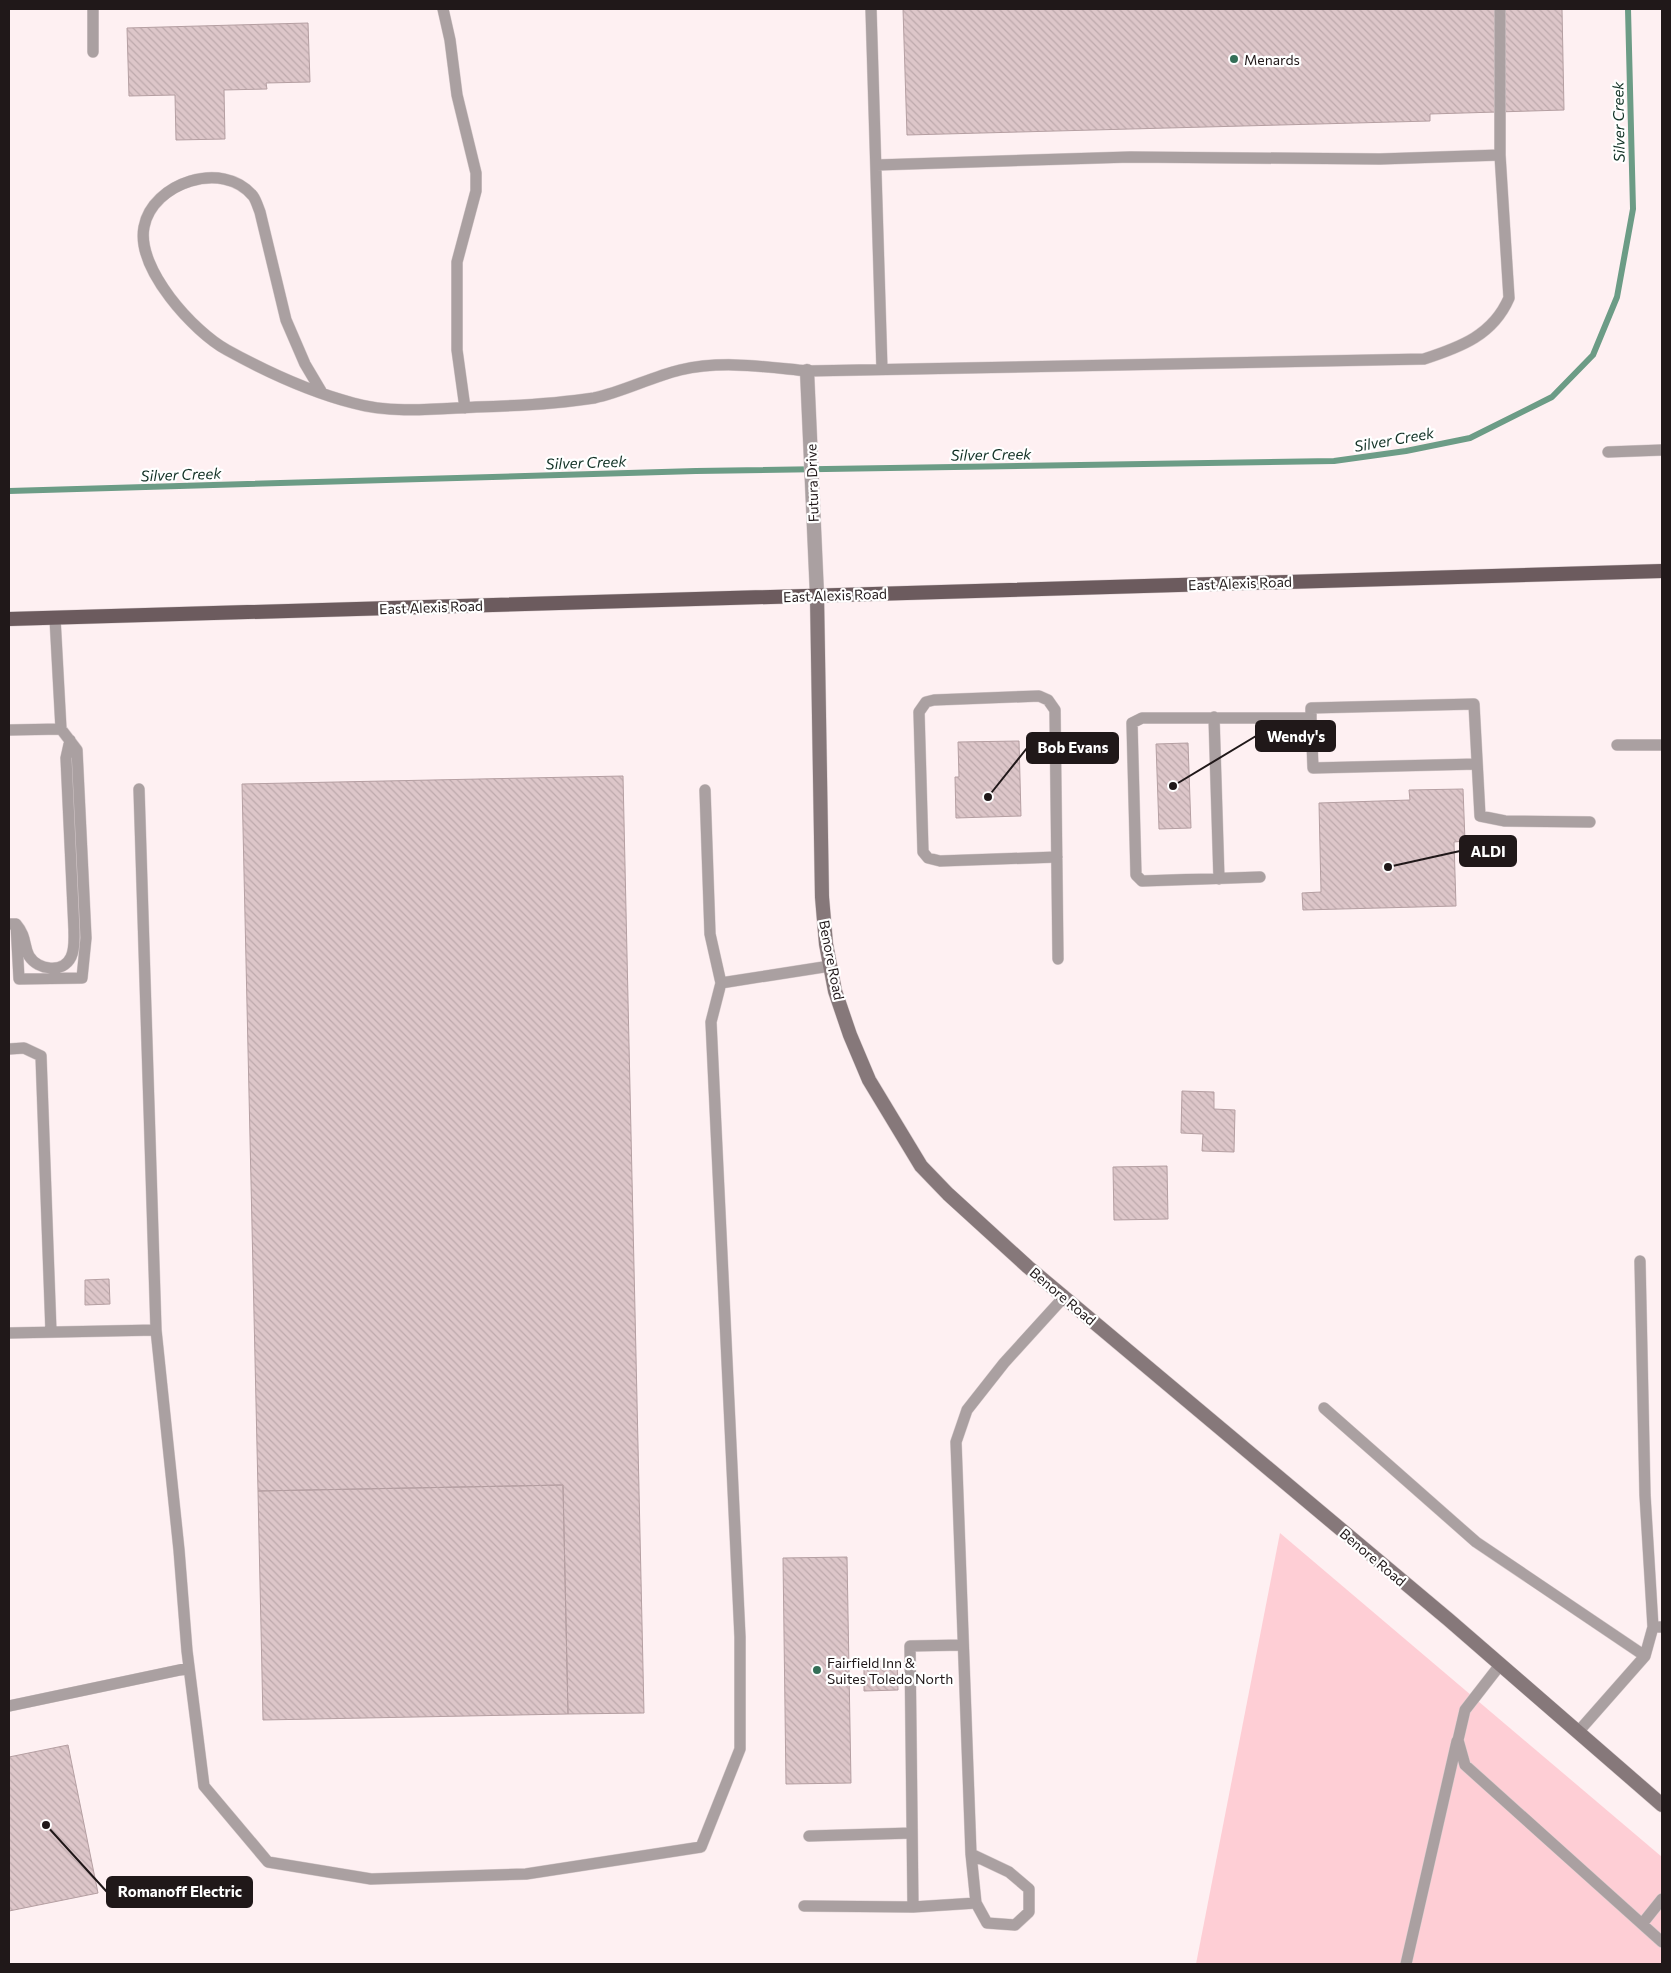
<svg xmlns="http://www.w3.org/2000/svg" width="1671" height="1973" viewBox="0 0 1671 1973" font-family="Commissioner,sans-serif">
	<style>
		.park { fill: #feced5 }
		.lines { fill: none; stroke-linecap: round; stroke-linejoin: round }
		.stream { stroke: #6c9c86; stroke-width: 6 }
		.building { fill: url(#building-back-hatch); stroke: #b59fa2 }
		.service-casing { stroke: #dacdcf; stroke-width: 12 }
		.minor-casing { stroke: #dacdcf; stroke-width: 15 }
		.secondary-casing { stroke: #dacdcf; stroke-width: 15 }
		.primary-casing { stroke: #dacdcf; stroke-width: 15 }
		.service { stroke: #aaa0a1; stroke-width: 11 }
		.minor { stroke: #aaa0a1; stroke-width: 14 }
		.secondary { stroke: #86787a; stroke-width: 14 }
		.primary { stroke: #6c5b5e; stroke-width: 14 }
		.poi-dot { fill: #346e57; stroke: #fff; stroke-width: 2 }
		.labels { text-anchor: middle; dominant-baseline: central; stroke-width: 4.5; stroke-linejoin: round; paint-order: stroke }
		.poi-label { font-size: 14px; fill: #201819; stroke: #fff; text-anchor: start }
		.street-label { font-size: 14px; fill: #201819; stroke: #fff }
		.water-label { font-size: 15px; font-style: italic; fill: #103024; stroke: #fff }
		.leader { fill: none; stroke: #201819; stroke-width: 2 }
		.callout-dot { fill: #201819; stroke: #fff; stroke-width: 2 }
		.callout { fill: #201819; stroke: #201819; stroke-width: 2 }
		.callout-label { font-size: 15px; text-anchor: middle; font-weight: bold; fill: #fff }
	</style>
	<defs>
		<pattern id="building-back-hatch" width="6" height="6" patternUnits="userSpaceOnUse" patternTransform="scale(1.25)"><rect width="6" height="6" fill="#ddc6c9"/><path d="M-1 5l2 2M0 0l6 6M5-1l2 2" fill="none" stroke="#bda9ac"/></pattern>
	</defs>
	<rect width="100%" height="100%" fill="#fef0f2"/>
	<path class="park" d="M1280 1533 1662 1857V1964H1196Z"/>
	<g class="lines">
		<path class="stream" d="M9 491 696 471 1334 461 1406 451 1470 438 1552 397 1593 355 1617 297 1633 209 1628 9"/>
	</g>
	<path class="building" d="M903 9H1562L1564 110 1430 114V121L907 135Z
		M308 23 310 82 266 83 267 89 224 90 225 139 176 140 175 95 129 96 127 28Z
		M1019 741 1021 816 956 818 955 777H959L958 742Z
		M1188 743 1191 828 1159 829 1156 744Z
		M623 776 644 1713 568 1714 563 1485 258 1491 242 784Z
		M1463 789 1465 841 1454 842 1456 906 1303 910 1302 893 1321 892 1319 803 1410 800 1409 790Z
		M1182 1091 1214 1092V1109L1235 1110 1234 1152 1202 1151 1203 1134 1181 1133Z
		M1167 1166 1168 1219 1114 1220 1113 1167Z
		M109 1279 110 1304 85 1305V1280Z
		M563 1485 568 1714 263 1720 258 1491Z
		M847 1557 851 1783 786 1784 783 1558Z
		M864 1661H897L898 1690 864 1691Z
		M68 1745 98 1893 9 1911V1757Z"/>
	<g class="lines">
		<defs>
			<path id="service" d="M93 9V52
				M443 9 450 40 457 95 476 173V191L457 262V350L465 408
				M871 9 882 370
				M1500 155V9
				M321 391 305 364 286 320 260 212C258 207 256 200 253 196 223 159 152 183 144 227 136 269 194 332 227 350 265 371 311 392 353 403 392 414 435 409 476 407 514 406 555 404 594 398 623 392 651 377 680 370 723 360 765 367 807 371L1424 359C1461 347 1493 335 1509 298L1500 155 1380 159 1130 157 877 165
				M1608 452 1662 450
				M1214 717 1219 879
				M1311 718 1313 768 1477 764
				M9 730 61 729 55 618
				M1617 745H1662
				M705 790 710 934 721 983
				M1057 857 940 861 928 858 923 852 919 712 926 702 934 700 1039 696 1048 700 1055 710 1058 959
				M1260 877 1142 881 1136 875 1132 723 1142 718H1311V708L1474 704 1480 816 1505 821 1590 822
				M9 924H16L19 979 82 978 86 938 77 750 61 729
				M16 924C27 937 23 944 29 956 38 970 63 974 71 957 75 949 74 939 74 930L66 758 70 740
				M9 1049 24 1048 41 1056 51 1332
				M1640 1261 1645 1495 1653 1627
				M156 1330 179 1550 187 1651 204 1786 268 1862 371 1879 526 1874 701 1847 740 1749V1637L711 1022 721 983 830 966
				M9 1333 156 1330 139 789
				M1324 1408 1476 1542 1645 1656
				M963 1645 910 1646 913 1907 976 1903
				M1500 1665 1465 1710 1458 1740 1465 1765 1662 1942
				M9 1706 189 1668
				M1578 1732 1645 1656 1653 1627H1662
				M809 1836 912 1833
				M971 1854 976 1903 987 1923 1015 1925 1029 1912V1889L1009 1872 971 1854 956 1442 967 1410 1004 1363 1064 1297
				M804 1906 913 1907
				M1642 1924 1662 1899
				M1406 1964 1457 1741"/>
			<path id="minor" d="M807 371 817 595"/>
			<path id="secondary" d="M817 595 822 897 826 944 835 991 850 1035 869 1080 921 1166 948 1194 1028 1267 1449 1620 1662 1805"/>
			<path id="primary" d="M9 619 1662 571"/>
		</defs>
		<use href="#service" class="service-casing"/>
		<use href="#minor" class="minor-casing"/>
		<use href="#secondary" class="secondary-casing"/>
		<use href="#primary" class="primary-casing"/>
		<use href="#service" class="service"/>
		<use href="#minor" class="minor"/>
		<use href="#secondary" class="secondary"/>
		<use href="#primary" class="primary"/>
	</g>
	<g class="poi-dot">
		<circle cx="1234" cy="59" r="5"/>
		<circle cx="817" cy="1670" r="5"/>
	</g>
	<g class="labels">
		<g class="poi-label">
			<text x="1244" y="59">Menards</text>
			<text x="827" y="1662">Fairfield Inn &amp;<tspan x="827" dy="16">Suites Toledo North</tspan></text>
		</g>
		<g class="street-label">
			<text transform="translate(812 483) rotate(-92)">Futura Drive</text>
			<text transform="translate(1240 583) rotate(-2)">East Alexis Road</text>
			<text transform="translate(835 595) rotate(-2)">East Alexis Road</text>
			<text transform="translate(431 607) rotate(-2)">East Alexis Road</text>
			<text transform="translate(832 960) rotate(79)">Benore Road</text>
			<text transform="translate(1063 1296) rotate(40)">Benore Road</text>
			<text transform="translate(1373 1557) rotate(40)">Benore Road</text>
		</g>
		<g class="water-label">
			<text transform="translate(1618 122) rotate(-91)">Silver Creek</text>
			<text transform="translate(1394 439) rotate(-10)">Silver Creek</text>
			<text transform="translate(991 454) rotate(-1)">Silver Creek</text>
			<text transform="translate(586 462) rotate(-2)">Silver Creek</text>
			<text transform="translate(181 474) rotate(-2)">Silver Creek</text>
		</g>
	</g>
	<path class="leader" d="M1173 786L1256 736M988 797L1027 748M1388 867L1460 851M46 1825L107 1892"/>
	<g class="callout-dot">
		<circle cx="1173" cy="786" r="5"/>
		<circle cx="988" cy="797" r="5"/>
		<circle cx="1388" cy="867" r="5"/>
		<circle cx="46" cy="1825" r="5"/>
	</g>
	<g class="callout">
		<rect x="1256" y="721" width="79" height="30" rx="5"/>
		<rect x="1027" y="733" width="91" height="30" rx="5"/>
		<rect x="1460" y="836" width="56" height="30" rx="5"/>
		<rect x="107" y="1877" width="145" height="30" rx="5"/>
	</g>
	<g class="callout-label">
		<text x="1296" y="742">Wendy's</text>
		<text x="1073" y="753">Bob Evans</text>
		<text x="1488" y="857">ALDI</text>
		<text x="180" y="1897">Romanoff Electric</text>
	</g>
	<rect width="1671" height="1973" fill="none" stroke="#201819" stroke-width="20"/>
</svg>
